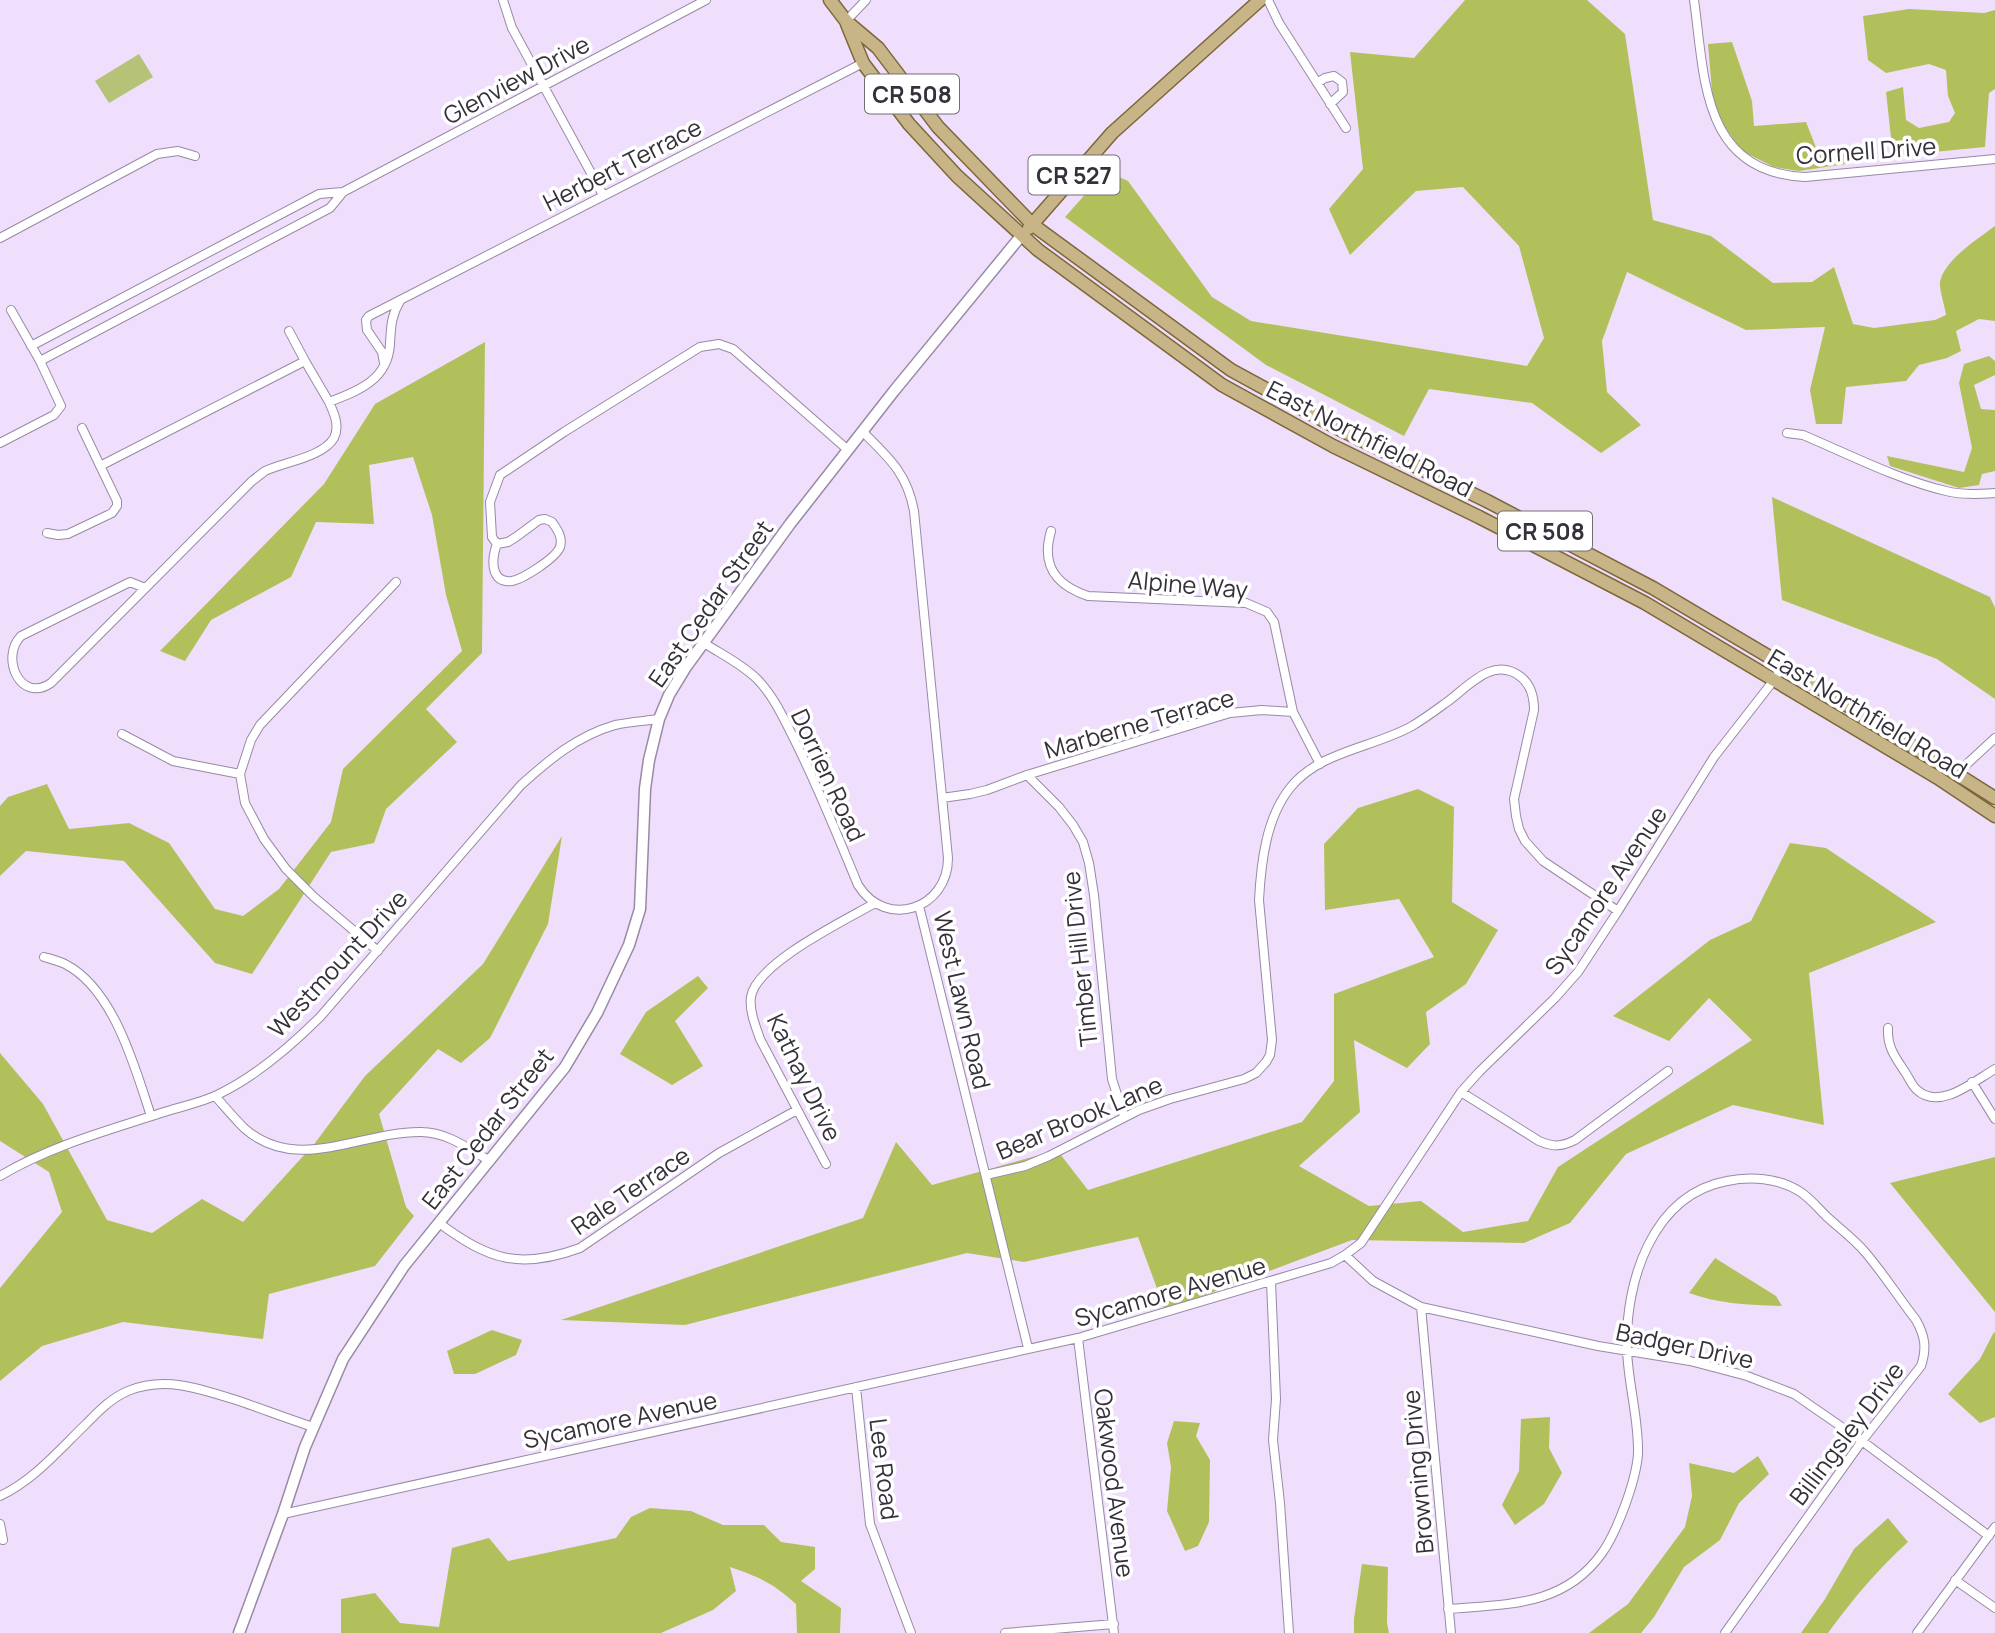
<svg xmlns="http://www.w3.org/2000/svg" width="1995" height="1633" viewBox="0 0 1995 1633" font-family="Manrope,sans-serif">
	<style>
		.green { fill: #b6c277 }
		.forest { fill: #b2c05c }
		.lines { fill: none; stroke-linecap: round; stroke-linejoin: round }
		.street-casing { stroke: #9889a5; stroke-width: 10 }
		.secondary-casing { stroke: #9889a5; stroke-width: 13 }
		.primary-casing { stroke: #7c673a; stroke-width: 15 }
		.street { stroke: #fff; stroke-width: 8 }
		.secondary { stroke: #fff; stroke-width: 10 }
		.primary { stroke: #c7b588; stroke-width: 12 }
		.labels { text-anchor: middle; dominant-baseline: central; stroke-width: 7; stroke-linejoin: round; paint-order: stroke }
		.shield { fill: #fff; stroke: #726e76; stroke-width: 2 }
		.shield-label { font-size: 23px; font-weight: bold; fill: #36303b }
		.street-label { font-size: 24px; fill: #36303b; stroke: #fff }
	</style>
	<rect width="100%" height="100%" fill="#efdffc"/>
	<path class="green" d="M139 54 153 77 109 103 95 81Z"/>
	<path class="forest" d="M1465 0H1587L1625 34 1653 220 1711 236 1773 283 1812 282 1834 267 1853 324 1874 328 1935 320 1946 315C1945 307 1939 289 1940 282 1944 260 1979 238 1995 226V321L1979 319 1956 331 1961 351 1947 358 1919 365 1906 381 1846 387 1842 424H1816L1810 390 1825 327 1746 330 1627 272 1602 341 1607 392 1641 425 1601 453 1532 403 1429 389 1404 436 1266 365 1065 217 1106 171 1128 181 1212 297 1251 321 1527 366 1544 338 1519 246 1463 187 1416 191 1350 255 1329 209 1363 169 1350 52 1414 58Z
		M1909 9 1984 13 1995 10V89L1989 93 1985 147 1893 156 1886 92 1903 87 1906 120 1919 128 1949 122 1955 113 1948 96 1946 70 1929 64 1886 73 1868 60 1863 16Z
		M1732 42 1752 101 1754 126 1806 122 1817 150H1849L1852 163 1799 171 1774 167 1742 151 1725 127 1713 103 1708 44Z
		M485 342 482 653 426 709 457 742 386 809 374 843 331 852 252 974 215 963 124 861 26 851 0 876V806L8 797 47 784 69 829 129 823 169 843 215 909 243 916 279 889 331 822 343 769 462 651 446 595 432 515 413 457 369 465 374 524 316 522 291 577 211 620 185 661 160 651 324 484 375 404Z
		M1989 356 1995 361V375L1974 385 1981 409 1995 410V471L1982 474 1979 485 1959 488 1890 466 1887 456 1964 472 1972 448 1959 383 1964 364Z
		M1772 497 1990 597 1995 608V699L1937 659 1782 600Z
		M1418 789 1454 807 1452 902 1498 930 1466 984 1426 1012 1430 1044 1407 1068 1354 1040 1360 1112 1299 1166 1369 1206 1421 1201 1463 1232 1528 1221 1558 1167 1752 1040 1709 998 1669 1041 1613 1016 1710 940 1751 921 1790 843 1826 848 1936 922 1809 973 1824 1125 1733 1105 1626 1154 1570 1223 1524 1243 1352 1240 1165 1310 1138 1237 1024 1262 967 1253 685 1325 561 1320 863 1218 896 1142 932 1185 1057 1150 1088 1190 1302 1122 1334 1081V994L1434 957 1399 899 1325 910 1324 844 1358 808Z
		M562 836 548 924 490 1038 461 1063 438 1049 379 1114 406 1207 414 1216 375 1266 269 1294 263 1339 123 1322 42 1346 0 1381V1288L62 1212 49 1172 0 1141V1053L43 1104 107 1220 152 1233 202 1199 243 1222 315 1143 365 1076 483 964Z
		M698 976 708 988 675 1021 703 1066 672 1085 620 1054 646 1012Z
		M1995 1157V1312L1890 1183Z
		M1715 1258 1776 1296 1782 1306C1750 1305 1719 1304 1689 1293Z
		M492 1330 522 1340 516 1355 475 1374H454L447 1351Z
		M1994 1332 1995 1333V1417L1980 1423 1948 1394 1980 1359Z
		M1550 1417 1549 1448 1562 1473 1544 1504 1515 1525 1502 1505 1519 1471 1521 1419Z
		M1174 1421 1200 1423 1196 1436 1210 1460 1209 1522 1198 1546 1185 1551 1167 1511 1171 1467 1167 1443Z
		M1758 1456 1769 1474 1739 1503 1720 1540 1684 1567 1654 1617 1641 1633H1589L1628 1604 1685 1527 1692 1496 1689 1463 1734 1473Z
		M650 1508 691 1511 723 1525H764L781 1542 815 1547V1569L801 1581 841 1608 840 1633H797L796 1604C773 1583 759 1577 730 1567L736 1591 713 1610 661 1633H341V1599L375 1593 400 1623 439 1627 452 1548 489 1538 508 1561 616 1538 631 1517Z
		M1888 1518 1908 1542C1878 1569 1852 1600 1828 1633H1801L1825 1599 1854 1549Z
		M1362 1564 1388 1567 1387 1623 1389 1633H1354V1619Z"/>
	<g class="lines">
		<defs>
			<path id="street" d="M503 0 512 28 603 195
				M1268 0 1279 23 1346 128
				M1694 0C1705 77 1701 172 1805 177L1995 159
				M846 21 866 0
				M1317 83 1325 78 1334 76 1342 82 1343 92 1330 104
				M0 238 157 154 178 151 195 156
				M289 331 305 361
				M31 346 319 194 343 192
				M40 361 330 208 343 192 706 0
				M384 363 382 352 367 330 366 320 369 316 863 63
				M1787 433 1803 435C1848 454 1899 480 1946 491 1962 495 1979 494 1995 493
				M0 443 54 415 61 406 40 361 11 310
				M100 466 305 361 329 402C358 391 388 380 390 344 391 327 391 316 400 301
				M1051 531C1041 565 1055 585 1088 596L1246 603 1267 612 1274 622 1293 712 1320 764
				M47 533 58 535 68 534 112 513 117 506V501L82 428
				M497 544 508 542 516 537 539 520 545 519 552 522C557 529 563 537 560 547 556 558 523 579 512 581 489 584 492 557 497 544L492 537 490 502 500 475 564 432 700 347 719 344 733 349 848 450
				M145 588 130 582 21 636C0 657 20 704 51 683L252 481C256 478 261 474 265 471 284 462 323 457 334 438 340 426 334 413 329 402
				M704 643C721 654 742 664 757 679 774 696 785 721 796 743 819 789 838 837 858 885 886 930 948 909 948 858L914 511C907 473 889 458 863 432
				M122 734 173 761 240 774
				M1027 775 1059 807 1073 825 1083 842 1089 863 1094 895 1112 1079 1124 1116
				M1955 775 1995 738
				M942 798 970 794 987 790 1027 775 1230 713 1262 710 1293 712
				M919 906 1028 1348
				M378 951 314 897 286 869 264 839 245 803 240 774 251 740 260 725 396 582
				M44 957C51 959 59 961 65 964 114 989 135 1068 151 1116
				M1888 1028C1887 1047 1895 1057 1905 1072 1909 1078 1912 1086 1917 1090 1940 1111 1974 1081 1995 1069
				M1972 1082 1995 1119
				M1461 1092 1539 1141C1553 1147 1561 1147 1575 1140L1668 1071
				M215 1096C224 1106 234 1118 244 1128 297 1175 361 1131 421 1132 447 1132 469 1149 490 1161
				M826 1164 760 1039C756 1027 749 1011 751 997 756 963 846 920 875 903
				M986 1175 1025 1166 1049 1156 1139 1110 1170 1099 1244 1079 1256 1073 1266 1062 1270 1055 1272 1040 1259 900C1261 863 1266 818 1290 788 1319 751 1373 748 1412 726 1424 719 1436 710 1447 702 1468 687 1493 655 1521 677 1531 685 1534 697 1534 710L1514 799 1516 816 1519 829 1525 841 1543 861 1618 911
				M0 1176C50 1146 106 1131 161 1113 179 1107 200 1103 217 1095 255 1077 291 1046 320 1017L521 785C550 759 577 736 615 725 629 722 645 721 659 719
				M439 1223C489 1260 520 1270 580 1248L719 1153 797 1110
				M1345 1255 1373 1281 1421 1307 1598 1346 1690 1361 1747 1376 1794 1394 1862 1441 1989 1536
				M1271 1282 1276 1399 1273 1440 1280 1503 1289 1633
				M1421 1307 1451 1633
				M1078 1338 1114 1633
				M856 1387 870 1524 911 1633
				M0 1496C34 1480 59 1450 86 1424 98 1412 111 1398 128 1391 167 1375 204 1390 242 1402 265 1410 289 1419 313 1427
				M283 1514 1078 1338 1331 1263 1345 1255 1361 1243 1461 1092 1479 1072 1555 998 1578 972 1618 911 1714 757 1774 680 1783 665
				M0 1524 3 1540
				M1955 1580 1995 1608
				M1448 1609C1506 1604 1564 1607 1602 1553 1617 1532 1636 1481 1638 1454 1639 1419 1628 1384 1627 1349 1625 1282 1652 1195 1727 1181 1750 1176 1778 1178 1799 1191 1809 1197 1818 1208 1826 1216 1839 1228 1854 1239 1865 1252 1883 1273 1899 1298 1916 1320 1925 1336 1927 1348 1921 1366L1862 1441 1725 1633
				M1005 1633 1114 1624
				M1917 1633 1995 1527"/>
			<path id="secondary" d="M239 1633 283 1514 305 1447 343 1359 404 1266 565 1067 597 1013 629 945 640 909 645 789 649 760 659 719 669 695 686 667 790 524 894 391 1021 236"/>
			<path id="primary" d="M830 0 846 21 878 48 938 127 1033 225 1231 370 1341 430 1487 501 1653 588 1783 665 1995 798
				M847 24 863 63 909 124 957 176 1038 250 1222 385 1333 446 1479 517 1645 603 1938 778 1995 816
				M1029 228 1112 133 1260 0"/>
		</defs>
		<use href="#street" class="street-casing"/>
		<use href="#secondary" class="secondary-casing"/>
		<use href="#primary" class="primary-casing"/>
		<use href="#street" class="street"/>
		<use href="#secondary" class="secondary"/>
		<use href="#primary" class="primary"/>
	</g>
	<g class="labels">
		<g class="shield">
			<rect x="865" y="74.5" width="94" height="39" rx="5"/>
			<rect x="1028.5" y="155.5" width="91" height="39" rx="5"/>
			<rect x="1498" y="511.5" width="94" height="39" rx="5"/>
		</g>
		<g class="shield-label">
			<text x="912" y="94">CR 508</text>
			<text x="1074" y="175">CR 527</text>
			<text x="1545" y="531">CR 508</text>
		</g>
		<g class="street-label">
			<text transform="translate(516 79) rotate(-28)">Glenview Drive</text>
			<text transform="translate(1866 150) rotate(-4)">Cornell Drive</text>
			<text transform="translate(622 164) rotate(-27)">Herbert Terrace</text>
			<text transform="translate(1370 438) rotate(27)">East Northfield Road</text>
			<text transform="translate(1188 584) rotate(5)">Alpine Way</text>
			<text transform="translate(710 603) rotate(-55)">East Cedar Street</text>
			<text transform="translate(1868 713) rotate(31)">East Northfield Road</text>
			<text transform="translate(1139 723) rotate(-16)">Marberne Terrace</text>
			<text transform="translate(829 775) rotate(65)">Dorrien Road</text>
			<text transform="translate(1605 890) rotate(-56)">Sycamore Avenue</text>
			<text transform="translate(1079 959) rotate(-96)">Timber Hill Drive</text>
			<text transform="translate(337 963) rotate(-47)">Westmount Drive</text>
			<text transform="translate(963 1000) rotate(77)">West Lawn Road</text>
			<text transform="translate(805 1077) rotate(64)">Kathay Drive</text>
			<text transform="translate(1079 1117) rotate(-23)">Bear Brook Lane</text>
			<text transform="translate(487 1128) rotate(-52)">East Cedar Street</text>
			<text transform="translate(630 1190) rotate(-34)">Rale Terrace</text>
			<text transform="translate(1170 1291) rotate(-16)">Sycamore Avenue</text>
			<text transform="translate(1685 1345) rotate(12)">Badger Drive</text>
			<text transform="translate(620 1419) rotate(-12)">Sycamore Avenue</text>
			<text transform="translate(1846 1433) rotate(-53)">Billingsley Drive</text>
			<text transform="translate(885 1469) rotate(83)">Lee Road</text>
			<text transform="translate(1417 1472) rotate(-95)">Browning Drive</text>
			<text transform="translate(1115 1483) rotate(83)">Oakwood Avenue</text>
		</g>
	</g>
</svg>
